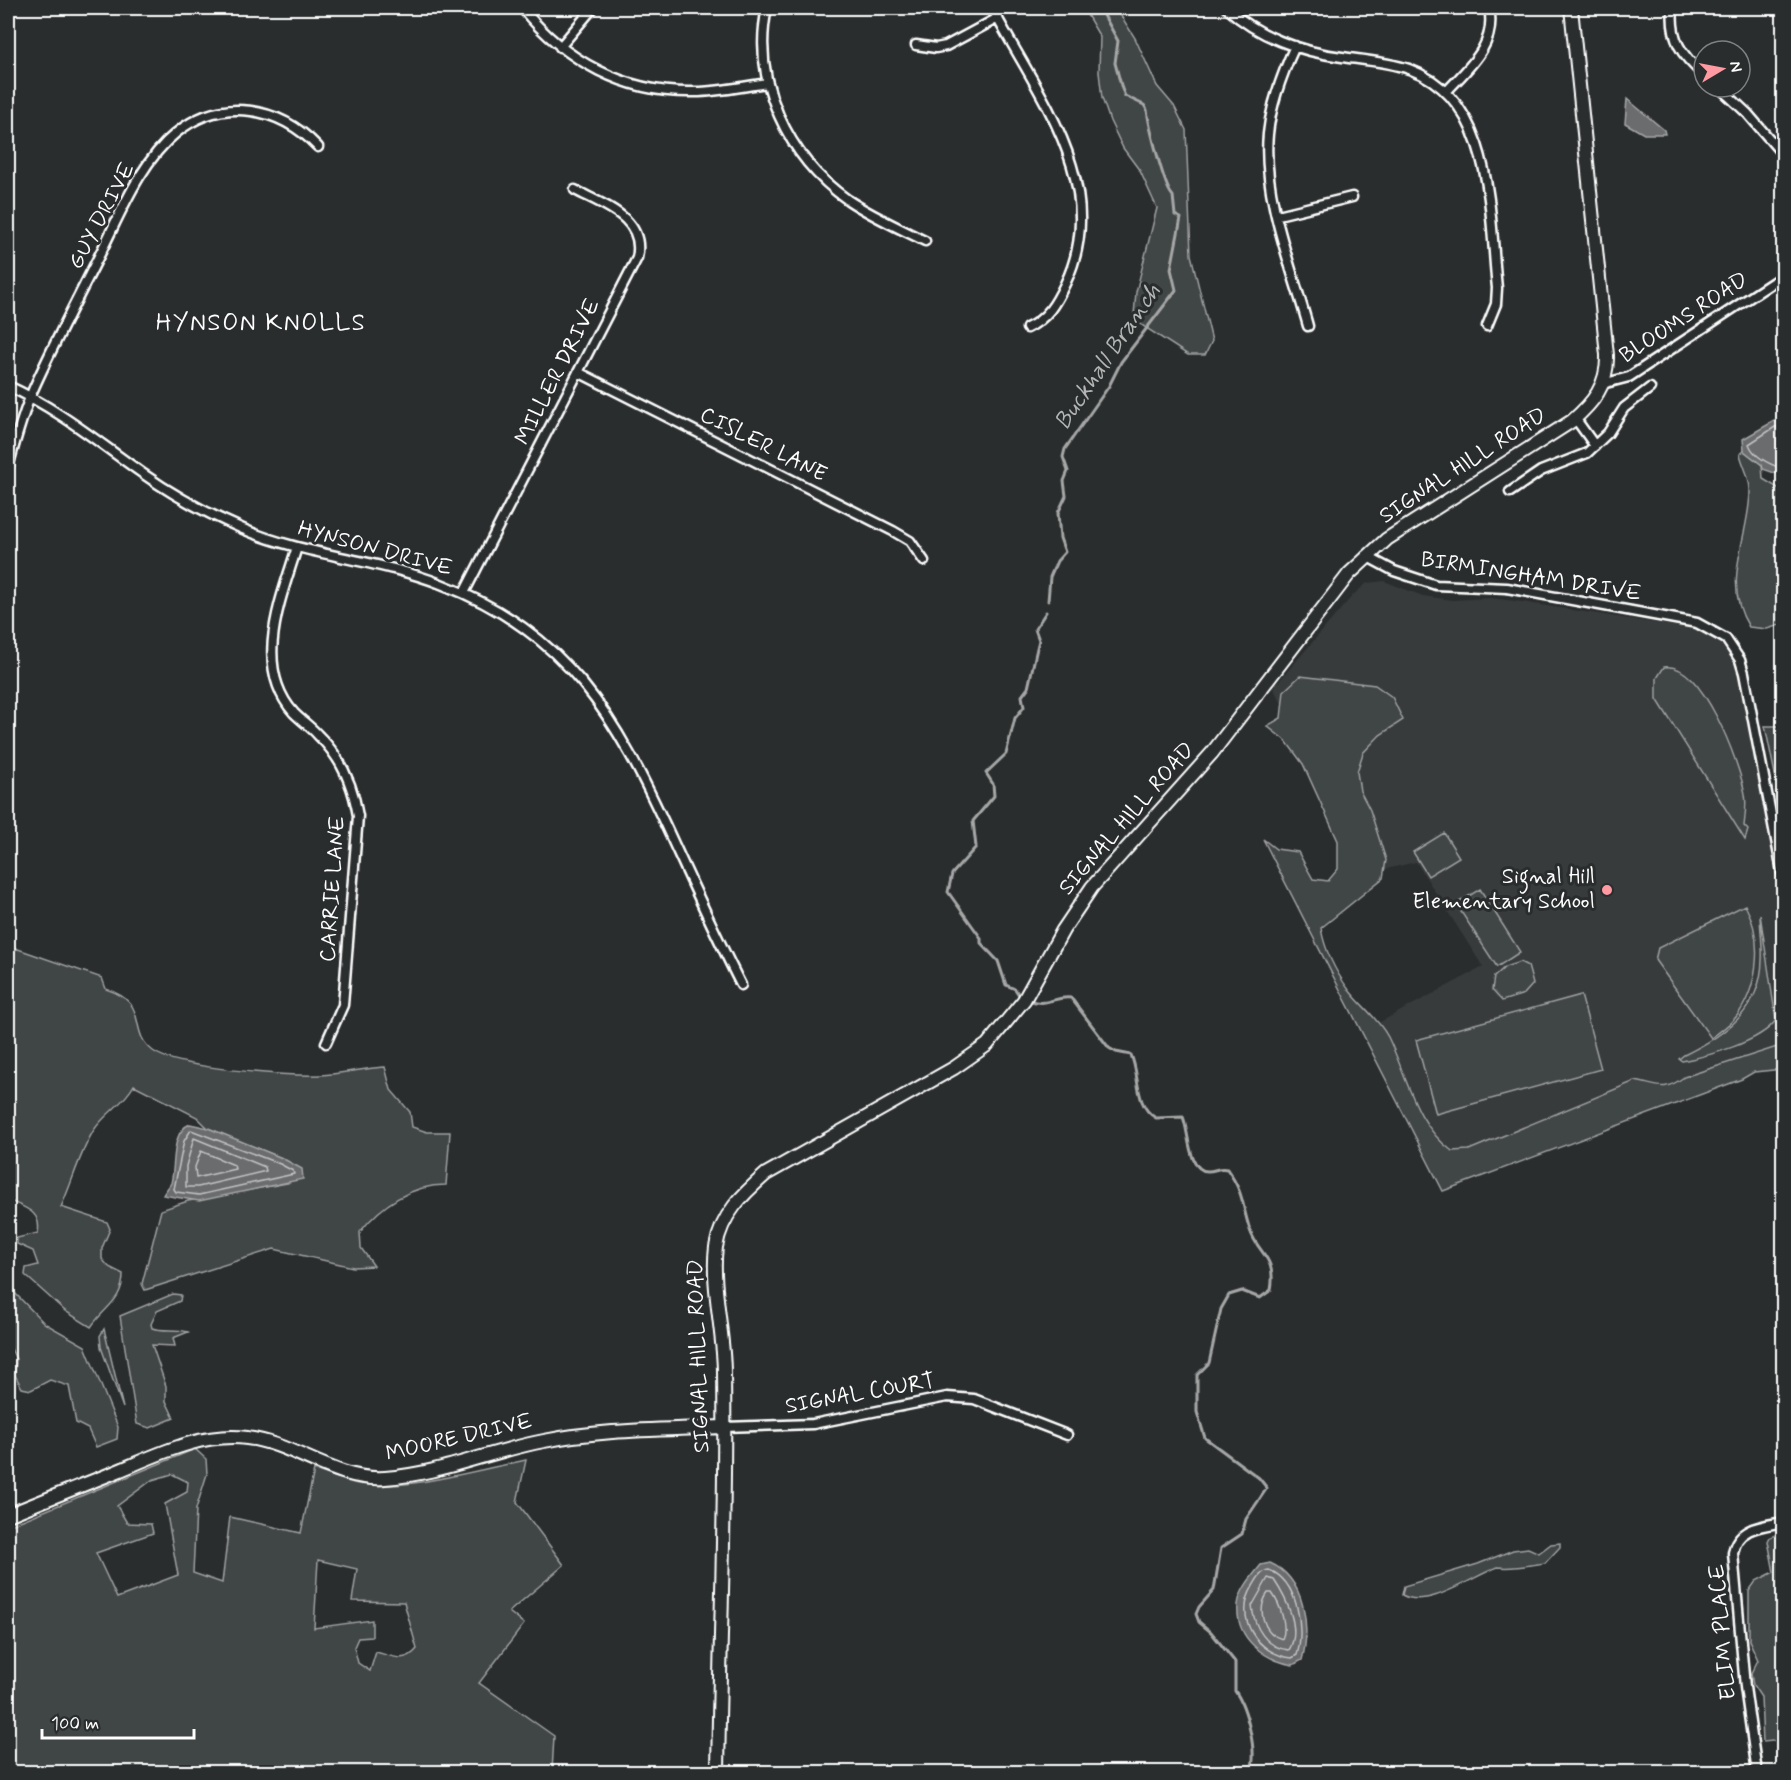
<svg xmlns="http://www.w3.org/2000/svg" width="1791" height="1780" viewBox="0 0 1791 1780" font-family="Mynerve,sans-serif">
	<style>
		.built { fill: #373a3b }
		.green { fill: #414445; stroke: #a0a2a2; stroke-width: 1.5; fill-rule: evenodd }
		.water { fill: #6a6c6d; stroke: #a6a7a7; stroke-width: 1.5 }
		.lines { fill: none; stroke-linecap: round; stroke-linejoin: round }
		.shore { stroke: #c3c4c5; stroke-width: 1.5 }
		.stream { stroke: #a6a7a7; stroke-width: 3 }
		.street-casing { stroke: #fff; stroke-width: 13 }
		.secondary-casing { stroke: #fff; stroke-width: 16 }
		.street { stroke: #2a2d2e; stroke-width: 8 }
		.secondary { stroke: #2a2d2e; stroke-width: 12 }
		.poi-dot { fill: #ff9aa2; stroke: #2a2d2e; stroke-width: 2 }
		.labels { text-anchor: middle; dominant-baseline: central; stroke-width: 6; stroke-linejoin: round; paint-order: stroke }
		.street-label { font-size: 22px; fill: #fff; stroke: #2a2d2e }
		.poi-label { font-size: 22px; fill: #fff; stroke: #2a2d2e; text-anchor: end }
		.neighbourhood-label { font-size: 24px; letter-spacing: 1.5px; fill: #fff; stroke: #2a2d2e }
		.water-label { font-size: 24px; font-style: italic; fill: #b4b6b6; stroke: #2a2d2e }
	</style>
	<rect width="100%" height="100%" fill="#2a2d2e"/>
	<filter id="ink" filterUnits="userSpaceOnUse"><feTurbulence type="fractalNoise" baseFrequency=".0167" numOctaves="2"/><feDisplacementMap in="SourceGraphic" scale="12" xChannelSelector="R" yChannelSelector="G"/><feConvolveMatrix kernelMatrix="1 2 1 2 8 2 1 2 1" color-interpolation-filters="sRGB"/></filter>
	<g filter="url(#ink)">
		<path class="built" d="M1384 581 1423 596 1453 600 1490 598 1515 601 1681 627 1703 631 1727 645 1735 660 1783 909V1053L1447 1184 1365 1030 1483 967 1416 862 1378 871 1273 688 1353 595 1367 583Z"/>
		<path class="green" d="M1083 8H1120L1121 16 1135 38 1157 86 1174 106 1186 130 1191 255 1212 341 1205 355H1188L1137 322 1134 315 1136 292 1157 208 1140 171 1123 148 1110 121 1102 98 1099 72 1100 37Z
			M1744 451 1762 465 1763 479 1783 491V624L1767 629 1749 627C1720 581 1750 537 1750 490 1750 476 1743 467 1740 454Z
			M1664 667C1702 660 1740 765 1745 794 1747 804 1745 816 1744 826L1748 830 1745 840 1657 699V678Z
			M1300 676 1375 685 1392 697 1403 720 1380 735 1363 753 1357 772 1360 791 1370 810 1386 860 1383 878 1321 928C1325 952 1335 971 1349 990 1361 1006 1378 1018 1388 1037 1407 1076 1415 1124 1452 1151L1469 1150 1635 1081C1658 1085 1663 1093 1684 1077L1780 1046 1783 1047V1069L1754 1072 1742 1079 1443 1191 1263 839 1276 849 1298 852 1313 879 1328 881 1338 869V841L1303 764 1286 741 1267 726 1281 718 1284 691Z
			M1765 726H1783V834L1782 808Z
			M1444 833 1459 857 1428 876 1413 852Z
			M1480 889 1520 952 1497 967 1456 904Z
			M1745 905C1763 938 1759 982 1739 1013 1732 1024 1720 1031 1711 1038L1655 960 1658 948Z
			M1760 914 1776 1020C1761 1042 1708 1056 1682 1061L1679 1059 1684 1055C1725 1035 1761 1010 1762 960 1763 945 1760 929 1760 914Z
			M15 948 102 978 106 989C152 1004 126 1030 153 1051 177 1069 289 1076 321 1075 342 1074 364 1068 385 1067L391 1090 410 1112 412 1127 427 1132H450L446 1185C411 1185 381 1205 360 1232L361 1248 374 1266 353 1267 274 1249 145 1290 142 1284 161 1210 188 1201 288 1183 282 1158 208 1128 197 1117 134 1085C124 1104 106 1112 94 1130 80 1152 72 1183 61 1207L107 1222 110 1229 102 1248V1259L109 1267 123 1274C123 1301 104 1307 91 1327L65 1311 25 1275 26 1268 38 1265 33 1251 17 1244V1238L38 1233C42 1211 25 1208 8 1200V1007Z
			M1520 962 1528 966 1533 984 1524 994 1502 1001 1492 990 1494 977 1505 967Z
			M1581 995 1601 1069 1436 1114 1416 1040Z
			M8 1286 44 1323 85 1346 118 1427 117 1439 96 1447 88 1429 76 1423 69 1386 50 1380 31 1390 22 1388 15 1375 16 1359 8 1343Z
			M173 1294 181 1295 180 1301 157 1311 151 1324 152 1328C164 1332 175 1328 188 1332L173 1338 175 1346 152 1345 166 1386V1401L174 1418 150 1428 137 1424 120 1316Z
			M104 1329 123 1408 101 1347 100 1336Z
			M195 1449 206 1459 207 1474 196 1509 193 1573 222 1583 230 1517 301 1533 314 1470C328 1474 343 1481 358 1484 406 1491 478 1470 526 1460L517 1502 564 1565 509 1612 524 1624 479 1683 554 1736 552 1772H8V1526ZM172 1474 188 1482 187 1492 165 1504 178 1575 117 1598 96 1553 153 1533 151 1524 127 1523 117 1506 152 1480ZM318 1560 357 1569 352 1601 404 1602 417 1649C405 1664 392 1656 376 1652L370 1671 358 1663 354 1647 358 1638 372 1637V1620L314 1628Z
			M1783 1532V1740L1763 1742 1761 1697 1753 1685 1751 1674 1758 1660 1749 1640V1591L1756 1581 1774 1572 1768 1541 1770 1537Z
			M1560 1543V1547L1545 1563C1530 1565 1513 1569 1498 1567 1473 1576 1428 1610 1402 1595L1404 1586 1478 1564 1513 1550 1528 1548 1539 1553 1551 1544Z"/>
		<path class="water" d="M1627 99 1664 130 1665 134H1644L1625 123Z
			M1774 421 1783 422V476L1763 469 1762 465 1744 451 1743 439Z
			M190 1124 208 1128 282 1158 302 1169 303 1179 199 1201 163 1195C165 1191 169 1187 171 1183 176 1166 170 1132 190 1124Z
			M1270 1563C1305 1578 1311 1627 1302 1660L1293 1665C1264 1660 1235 1638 1238 1605 1239 1591 1252 1576 1261 1565Z"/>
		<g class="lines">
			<path class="shore" d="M1784 427H1775L1749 444C1754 457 1771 465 1784 469
				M191 1130 280 1164 293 1171 294 1174 199 1195 176 1192 174 1189 184 1141Z
				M194 1138 265 1167 266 1171 198 1187H186V1166Z
				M201 1151 234 1165 235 1169 196 1178 195 1167Z
				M1269 1570C1298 1581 1305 1629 1297 1655L1292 1658C1257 1654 1233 1618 1253 1586 1257 1579 1261 1571 1269 1570Z
				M1268 1578 1274 1580C1286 1598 1302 1629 1289 1650 1266 1648 1254 1627 1252 1606Z
				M1272 1593C1280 1604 1288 1627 1282 1639 1262 1633 1257 1608 1268 1593Z"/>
			<path class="stream" d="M1048 601 1050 577 1057 561 1065 552 1060 538 1058 513 1066 496 1064 481 1068 471 1063 457 1065 449 1109 386 1121 362 1176 290 1171 269 1181 218 1175 215 1173 196C1164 188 1149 125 1147 110L1144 105 1125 96 1122 89 1115 63 1118 41 1100 8
				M1019 995 1015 989 1006 985 998 961 981 943V938L948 892 952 874 976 847 973 821 994 796 993 784 986 773 1006 754 1015 718 1024 707 1022 696 1028 688 1037 648 1039 640 1035 629 1046 612
				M1031 1001C1047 1006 1056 996 1071 998L1109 1048 1116 1052 1131 1055C1140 1074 1134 1106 1156 1118L1183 1117C1189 1130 1188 1172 1208 1171 1215 1171 1219 1167 1227 1169 1245 1195 1241 1203 1250 1230 1258 1255 1277 1256 1271 1290L1260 1298 1242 1291 1229 1295 1221 1309 1209 1363 1197 1375V1412L1205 1438 1259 1478 1267 1488 1246 1519 1242 1534 1221 1548 1214 1590 1199 1607 1196 1614 1199 1622 1211 1632 1235 1662V1691C1246 1706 1259 1754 1250 1772"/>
			<defs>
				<path id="street" d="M522 8C565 61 626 94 695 92 719 92 744 86 768 83
					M767 8C751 81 788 158 848 200 872 216 899 228 925 241
					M992 8C1036 92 1113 186 1065 284 1056 303 1047 319 1027 328
					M1227 8C1257 36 1301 52 1342 57 1364 60 1388 62 1409 69 1495 100 1489 214 1497 288L1496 304 1487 326
					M1673 8C1670 39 1681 55 1704 75
					M916 45 936 48 946 46 998 18
					M1295 46C1282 74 1271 103 1268 134 1262 195 1292 268 1308 326
					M560 47 593 8
					M1719 87 1748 114 1784 156
					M1446 92C1469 67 1497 45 1489 8
					M1278 215 1352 197
					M578 372 893 531 910 541 924 561
					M1602 384 1629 377 1784 275
					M8 386C57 408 98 442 142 473 173 495 208 514 243 529 306 556 377 559 441 584 569 633 616 718 670 835 693 885 716 936 741 985
					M1575 418 1595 446
					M8 468C15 442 22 415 33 390 53 345 77 300 99 256 120 215 140 162 176 133 221 96 279 106 318 147
					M1510 492 1541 471 1587 453 1608 433 1624 408 1650 388
					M297 547C281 599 252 666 294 713 302 721 311 727 318 735 341 757 353 785 358 816L343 1005 326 1043
					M1366 556 1394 571 1436 585 1507 588 1697 623 1726 639 1740 660 1744 673 1784 882
					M464 593 637 258C646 218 603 205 575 190
					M724 1427 813 1424 947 1397 974 1399 1067 1435
					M1757 1772 1745 1687 1733 1553C1737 1527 1762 1526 1784 1522"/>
				<path id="secondary" d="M8 1515C42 1501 78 1487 113 1473 155 1456 200 1432 247 1438 296 1444 334 1481 385 1478 440 1474 490 1451 544 1441 603 1429 664 1430 724 1427
					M718 1772C720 1640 726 1506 724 1373 724 1333 711 1285 716 1247 721 1215 743 1194 766 1174L954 1068 987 1045 1024 1000 1063 930 1092 887 1212 753 1349 574 1387 539 1572 421C1593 403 1608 385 1607 355L1571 8"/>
			</defs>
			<use href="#street" class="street-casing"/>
			<use href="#secondary" class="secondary-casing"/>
			<use href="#street" class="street"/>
			<use href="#secondary" class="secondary"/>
		</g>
	</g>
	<circle class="poi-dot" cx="1607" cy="890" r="6"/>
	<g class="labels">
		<g class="street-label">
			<text transform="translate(102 216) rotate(-62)">GUY DRIVE</text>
			<text transform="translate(1684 318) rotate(-33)">BLOOMS ROAD</text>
			<text transform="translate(558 372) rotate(-63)">MILLER DRIVE</text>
			<text transform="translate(763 445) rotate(27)">CISLER LANE</text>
			<text transform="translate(1463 466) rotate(-33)">SIGNAL HILL ROAD</text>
			<text transform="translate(375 549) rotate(15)">HYNSON DRIVE</text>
			<text transform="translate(1531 577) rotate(9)">BIRMINGHAM DRIVE</text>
			<text transform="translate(1127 819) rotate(-49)">SIGNAL HILL ROAD</text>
			<text transform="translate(333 889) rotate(-86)">CARRIE LANE</text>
			<text transform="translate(699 1356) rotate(-92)">SIGNAL HILL ROAD</text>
			<text transform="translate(860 1394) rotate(-10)">SIGNAL COURT</text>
			<text transform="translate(459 1438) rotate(-13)">MOORE DRIVE</text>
			<text transform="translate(1723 1632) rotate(-95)">ELIM PLACE</text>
		</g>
		<g class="poi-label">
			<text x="1595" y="877">Signal Hill<tspan x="1595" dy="25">Elementary School</tspan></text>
		</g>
		<g class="neighbourhood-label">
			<text x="261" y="323">HYNSON KNOLLS</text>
		</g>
		<g class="water-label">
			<text transform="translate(1108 357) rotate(-56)">Buckhall Branch</text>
		</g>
	</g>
	<rect width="1791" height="1780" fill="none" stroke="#2a2d2e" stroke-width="30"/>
	<rect x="15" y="15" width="1761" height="1750" fill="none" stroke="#fff" stroke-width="2" filter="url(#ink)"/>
	<g transform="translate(1722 69) rotate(80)"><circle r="28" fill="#2a2d2e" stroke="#7f8182" stroke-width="1.5"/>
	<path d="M0-4.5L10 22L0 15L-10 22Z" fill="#ff9aa2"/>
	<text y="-9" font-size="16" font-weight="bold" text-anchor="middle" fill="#ffffff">N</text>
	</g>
	<path d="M42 1729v9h152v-9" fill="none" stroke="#ffffff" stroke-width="3"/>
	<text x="51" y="1729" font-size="18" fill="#ffffff" stroke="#2a2d2e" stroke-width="4.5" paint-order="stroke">100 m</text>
</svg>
